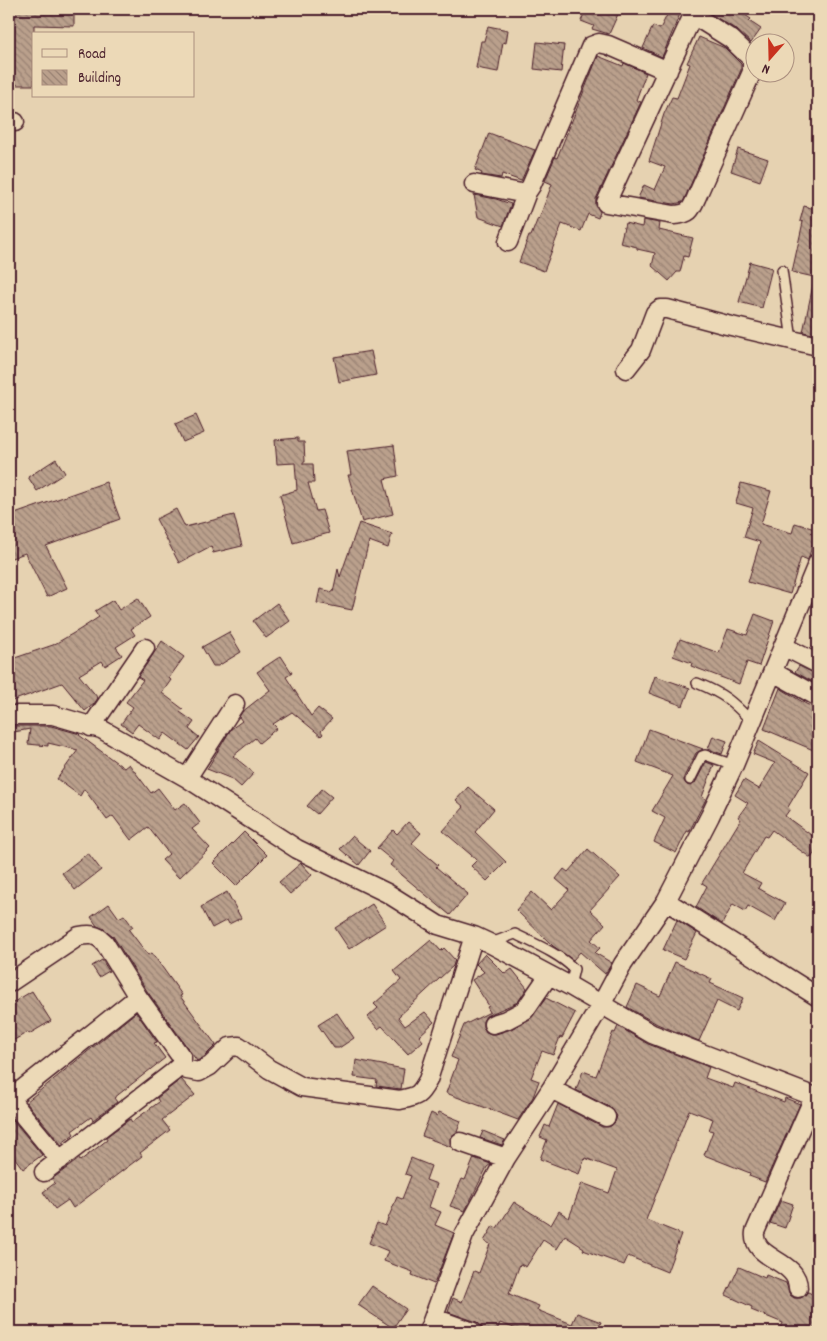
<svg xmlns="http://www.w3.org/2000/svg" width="827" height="1341" viewBox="0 0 827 1341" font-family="Dekko,sans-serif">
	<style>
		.building { fill: url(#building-back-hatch); stroke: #4a1f2b }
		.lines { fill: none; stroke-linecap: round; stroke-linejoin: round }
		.service-casing { stroke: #4a1f2b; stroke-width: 12 }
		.minor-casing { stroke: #4a1f2b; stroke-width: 21 }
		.service { stroke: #ecd9b7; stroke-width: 9 }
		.minor { stroke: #ecd9b7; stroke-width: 18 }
	</style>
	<defs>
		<pattern id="building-back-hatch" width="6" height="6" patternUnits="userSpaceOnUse" patternTransform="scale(1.25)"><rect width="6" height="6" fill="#baa08c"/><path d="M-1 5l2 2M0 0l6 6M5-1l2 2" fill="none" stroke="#998273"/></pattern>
	</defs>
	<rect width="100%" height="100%" fill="#e6d2b1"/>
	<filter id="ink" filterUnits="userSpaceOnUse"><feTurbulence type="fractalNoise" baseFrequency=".02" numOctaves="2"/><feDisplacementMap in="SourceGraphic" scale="10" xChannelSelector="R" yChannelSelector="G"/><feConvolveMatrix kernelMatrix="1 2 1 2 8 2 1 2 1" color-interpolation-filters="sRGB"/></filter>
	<g filter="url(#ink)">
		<path class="building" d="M9 9H74V26L34 25V85H9Z
			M586 9H613L619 12 609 34 592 29 594 26 581 21Z
			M670 9H682L662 57 643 48 653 26 660 29Z
			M711 9H736L751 19 749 21 761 29 751 43 737 30 709 13Z
			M488 26 508 30 506 43 503 42 498 72 476 68 481 41H484Z
			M699 37 725 48 741 64V70L683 202 674 204 638 198 644 185 655 190 665 167 649 161 664 114 672 97 677 98 690 64 687 63Z
			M537 42 564 45 561 72 534 69Z
			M598 56 623 66 624 63 646 73 636 100 641 102 596 199V205L600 212 598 218 588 214 581 231 562 224 544 271 519 262 529 236H531L538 218 539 219 552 184 545 181 555 157 557 158Z
			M489 133 535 150 521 181 502 174 501 178 481 175 482 173 475 170Z
			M738 149 768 159 760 181 731 171Z
			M474 195 496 199 511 204 503 226 478 217Z
			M804 206 818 210V278L792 272 803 222 800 221Z
			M643 220 660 223 659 230 693 238 688 257 684 256 680 272H677L669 281 652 266 655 253 637 249V247L620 243 625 223 642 227Z
			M750 262 772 268 762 308 739 302Z
			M813 285H818V335L803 332Z
			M371 351 376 375 339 382 334 357Z
			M196 415 204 433 183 442 175 424Z
			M298 438V442H304L305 462H303V464H313L314 483H308L316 511 322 510 329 533 293 543 280 495 297 490 295 463 277 464 275 440Z
			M394 445 398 476 384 479 393 514 362 522 348 475H351L347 451Z
			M56 459 65 473 37 491 28 477Z
			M106 482 120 519 46 546 67 588 47 597 25 553 9 559V516Z
			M741 483 771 491 761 524 792 533 795 523 818 530V548L812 546 808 560 801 557 790 594 748 582 760 542 744 537 753 508 736 503Z
			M176 509 185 527 234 515 242 546 213 553 211 546 179 563 156 519Z
			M359 523 392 534 388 548 369 541 352 610 317 603 320 589 333 592 338 569 340 577Z
			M138 598 150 617 131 629 135 635 116 647 122 655 105 666 102 661 79 675 98 698 94 704 85 711 62 683 9 702V660L53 645 79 630 99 617 95 611 113 600 119 610Z
			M277 603 290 621 266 638 253 621Z
			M755 614 774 621 759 666 747 662 739 684 691 666 692 663 673 656 680 639 719 653 728 629 747 635Z
			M229 632 241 652 218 666H213L202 647Z
			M162 641 184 657 169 678 171 680 162 693 183 709 180 712 194 722 189 729 199 737 188 750 165 733 160 740 138 724 132 732 121 724 133 707 126 702 143 680 138 677Z
			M281 656 292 673 286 677 311 716 318 708 332 719 321 731 323 734 321 736 292 712 273 724 277 728 259 743 255 738 233 756 254 773 241 787 232 779 207 769 231 729 242 721 239 717 242 712 270 690 257 672Z
			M799 666 818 675 817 684 795 672Z
			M655 676 690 688 683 706 649 693Z
			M780 688 806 704 818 709V752L764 729Z
			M14 726H51L80 734 79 735 124 768 129 764 151 793 158 788 175 810 185 803 200 823 192 829 210 848 179 878 162 860 169 854 148 827 131 840 113 816 107 820 84 789 80 796 57 779 78 750 48 743V746L28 744 30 729 14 732Z
			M649 729 703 749 696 753 684 777V781L687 785 691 786 695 783 706 762 714 765 702 797 706 799 689 832 687 831 676 853 654 842 665 818 652 811 673 776 637 762Z
			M713 736 727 741 722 754 708 749Z
			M759 741 809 772 788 807 790 809 785 816 818 840V848L811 858 772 830 767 837 764 836 742 873 761 883 758 888 785 903 775 921 748 906 745 911 733 904 722 924 696 907 707 886 702 883 741 819 738 817 748 803 735 795 744 780 759 789 775 763 753 754Z
			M468 787 494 809 475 832 506 862 487 881 471 866 477 860 443 831 464 807 456 800Z
			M322 789 332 797 317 814 307 806Z
			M408 822 421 833 412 843 438 865 436 867 468 894 450 915 390 865 393 861 377 848 393 830 397 834Z
			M244 832 267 855 236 886 213 863Z
			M352 836 370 851 359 865 340 849Z
			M588 849 620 877 590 910 605 924 591 940 600 948 595 953 612 963 605 974 580 952 573 960 553 946 516 910 532 892 551 910 569 890 556 879 564 869 568 872Z
			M88 853 101 870 75 890 62 873Z
			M301 863 312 875 290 894 279 882Z
			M227 892 241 918 229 924 227 920 212 928 201 907Z
			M109 904 119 918 124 915 133 927 129 930 148 955 152 953 182 995 180 996 216 1045 204 1057 197 1061 147 991 113 936 104 929 97 926 91 917Z
			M372 904 386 925 349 949 335 928Z
			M677 920 697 933 684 959 663 950Z
			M431 940 441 951 444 948 455 960 453 966 398 1017 405 1026 425 1012 434 1022 419 1036 423 1041 408 1054 382 1026 378 1029 368 1017 378 1008 374 1004 401 980 394 971Z
			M485 954 505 974 512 969 527 988 518 1002 486 1016 483 1021V1027L486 1032 491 1034H496L511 1029 530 1019 546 998 575 1013 562 1038 560 1037 553 1055 542 1051 531 1078 539 1081 533 1097 518 1120 446 1093 458 1060 451 1057 464 1025 490 1012 487 1007 489 1006 472 980 484 972 476 964Z
			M102 960 109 971 99 977 92 966Z
			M675 962 712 979 710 983 743 998 737 1011 717 1001 699 1041 657 1024 627 1007 637 985 660 996Z
			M32 991 51 1021 29 1034 28 1032 9 1043V1005Z
			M136 1012 157 1042 154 1043 165 1058 114 1098 117 1102 93 1120 91 1117 72 1131 74 1134 61 1144 26 1102Z
			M337 1013 354 1038 339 1048H334L318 1025Z
			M618 1026 648 1044 709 1067 705 1078 733 1088 735 1083 784 1102 785 1098 800 1104 765 1182 749 1176 750 1173 704 1155 713 1131 709 1130 713 1119 689 1110 646 1220 681 1234 667 1272 628 1256 624 1265 583 1250 584 1248 565 1236 557 1249 543 1240 526 1267 520 1264 509 1294 539 1306 537 1310 572 1324 577 1313 601 1322 597 1332H525L500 1323 496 1332 483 1330 481 1326 477 1322 448 1312 453 1298 462 1302 474 1271 479 1273 490 1244 484 1241 493 1226 497 1228 514 1202 551 1225 559 1211 569 1218 582 1183 609 1193 617 1170 585 1158 579 1174 540 1159 547 1140 540 1137 545 1125 549 1127 558 1104 602 1127 611 1126 615 1122 617 1116 611 1108 576 1090 583 1071 596 1076 613 1032 615 1033Z
			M356 1060 404 1069 401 1089 376 1086 377 1080 354 1077Z
			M181 1079 195 1095 162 1120 170 1130 140 1153 142 1156 73 1208 68 1200 55 1209 43 1192 55 1183 52 1179 79 1159 80 1161 107 1140 106 1137 130 1119 132 1122 159 1102 157 1098Z
			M439 1112 461 1121 457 1132 450 1138 451 1147 422 1136 431 1113 437 1116Z
			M9 1115 42 1155 23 1169 9 1150Z
			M483 1131 505 1140 502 1145 480 1138Z
			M411 1158 431 1166 426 1180 437 1184 429 1207 441 1212 435 1225 454 1233 434 1284 412 1275 413 1272 384 1261 388 1251 369 1243 377 1223 385 1226 397 1197 402 1199 411 1176 405 1174Z
			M474 1158 491 1164 487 1167 465 1211 450 1206 462 1179 465 1180Z
			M781 1200 793 1204 785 1228 770 1223Z
			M739 1267 765 1278 766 1275 786 1283 790 1295 794 1298H801L808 1292 818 1297V1332H793L781 1327 783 1323 751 1310 752 1307 726 1295Z
			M372 1286 406 1309 393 1328 358 1305Z"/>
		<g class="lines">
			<defs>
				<path id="service" d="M782 270 792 340
					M697 683C724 694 732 701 752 722
					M690 780 702 756 705 755 734 765
					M491 943 515 934C535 944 558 953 574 969L570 986"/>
				<path id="minor" d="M693 15 731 39 752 59V72L697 196C691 210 690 214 674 215L606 203 693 15 696 9
					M9 122H15
					M474 184 521 193 527 192 531 186 591 46 599 43 608 45 668 71
					M508 242 527 192
					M626 369 641 350 655 313 660 309H667L727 325 818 346
					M783 646 818 664
					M773 672 818 697
					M9 715H53L101 729 187 778 297 849 387 893 438 925 474 936 489 943 570 986 652 1034 818 1098
					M91 727 145 648
					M187 778 235 704
					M666 901 818 997
					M9 983 79 936C90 934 96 934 104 942L138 997 182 1058 181 1065 172 1073 44 1172
					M493 1024 506 1020 525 1010 549 975
					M181 1065 187 1070 199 1072 210 1066 230 1047 239 1046 269 1069 302 1087 400 1100C418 1096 419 1096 428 1080L474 936
					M551 1089 606 1117
					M460 1142 506 1158
					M60 1160 13 1103 15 1095 138 997
					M798 1288C798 1259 751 1260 755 1232L814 1097
					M434 1318 473 1332
					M428 1332 464 1235 506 1158 551 1089 601 1005 623 964 666 901 710 816 734 765 818 562"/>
			</defs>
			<use href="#service" class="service-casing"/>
			<use href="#minor" class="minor-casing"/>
			<use href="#service" class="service"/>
			<use href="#minor" class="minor"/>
		</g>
	</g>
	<rect width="827" height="1341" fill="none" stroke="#ecd9b7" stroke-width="30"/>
	<rect x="15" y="15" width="797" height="1311" fill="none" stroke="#4a1f2b" stroke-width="2" filter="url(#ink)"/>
	<rect x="32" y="32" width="162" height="65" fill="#ecd9b7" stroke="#ab8f7f"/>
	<rect x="42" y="49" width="25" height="8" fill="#ecd9b7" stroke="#ab8f7f"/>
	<text x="78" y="58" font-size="15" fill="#4a1f2b">Road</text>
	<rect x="42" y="70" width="25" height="15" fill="url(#building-back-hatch)" stroke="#ab8f7f"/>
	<text x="78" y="82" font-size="15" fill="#4a1f2b">Building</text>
	<g transform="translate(770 58) rotate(200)"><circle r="24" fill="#ecd9b7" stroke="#ab8f7f"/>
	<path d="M0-4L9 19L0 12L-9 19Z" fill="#c8321e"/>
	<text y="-8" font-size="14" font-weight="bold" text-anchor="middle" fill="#4a1f2b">N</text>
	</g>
</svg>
